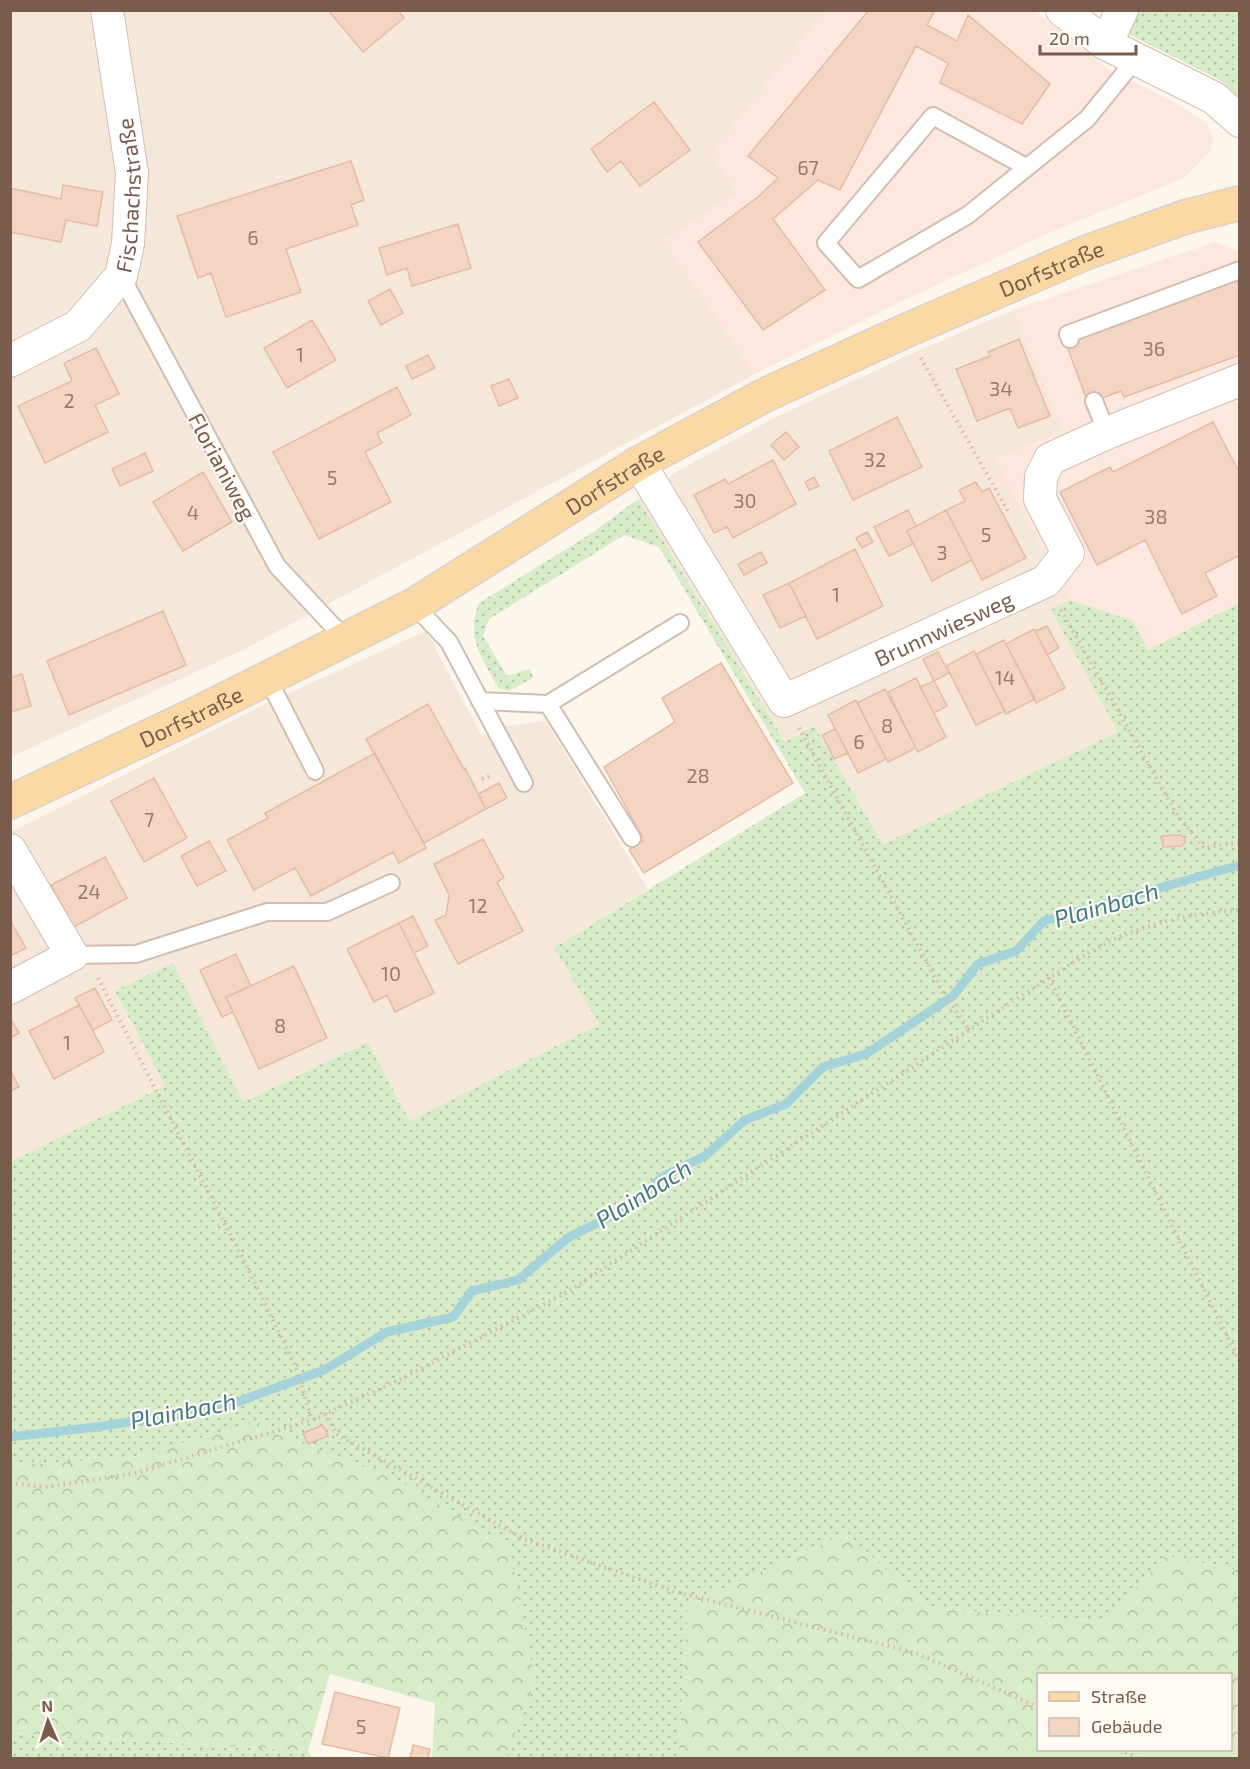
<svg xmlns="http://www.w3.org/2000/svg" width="1250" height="1769" viewBox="0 0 1250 1769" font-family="'Exo 2',sans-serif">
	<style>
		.residential { fill: #f5e8da }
		.commercial { fill: #fde8e0 }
		.grass { fill: url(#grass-dots) }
		.forest { fill: url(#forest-crowns); fill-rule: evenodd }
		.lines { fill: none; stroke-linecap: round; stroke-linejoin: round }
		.stream { stroke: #a5d3da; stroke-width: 9 }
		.building { fill: #f3d5c3; stroke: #e6bba3; stroke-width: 1.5 }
		.service-casing { stroke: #d1beb0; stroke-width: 20 }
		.minor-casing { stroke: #d1beb0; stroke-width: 34 }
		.primary-casing { stroke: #dad1cd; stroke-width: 36 }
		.path { stroke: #d9b8a5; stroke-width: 4; stroke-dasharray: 1.5 4.5; stroke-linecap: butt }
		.service { stroke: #fff; stroke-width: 16 }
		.minor { stroke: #fff; stroke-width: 32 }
		.primary { stroke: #fbd9a5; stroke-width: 33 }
		.labels { text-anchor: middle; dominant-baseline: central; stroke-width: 4.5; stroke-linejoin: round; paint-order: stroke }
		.number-label { font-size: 20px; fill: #987a6a }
		.street-label { font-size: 22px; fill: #7a5c4d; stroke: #fffaf3 }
		.water-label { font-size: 24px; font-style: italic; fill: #437c86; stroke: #fffaf3 }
	</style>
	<defs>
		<pattern id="grass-dots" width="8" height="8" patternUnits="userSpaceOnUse" patternTransform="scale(1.5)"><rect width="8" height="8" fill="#d8ecc9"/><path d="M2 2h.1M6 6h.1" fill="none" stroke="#b4c2a5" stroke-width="1.8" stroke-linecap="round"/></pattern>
		<pattern id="forest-crowns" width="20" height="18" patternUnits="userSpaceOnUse" patternTransform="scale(1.5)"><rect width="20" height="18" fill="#d8ecc9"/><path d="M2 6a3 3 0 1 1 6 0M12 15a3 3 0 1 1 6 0" fill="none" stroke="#b4c2a5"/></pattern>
	</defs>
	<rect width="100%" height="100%" fill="#fdf6ec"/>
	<path class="residential" d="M10 11H825L711 153 737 192 664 241 755 374 241 651 11 757Z
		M1013 310 1063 431 996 459 1069 600 1052 610 1119 732 883 844 814 726 785 742 638 499 678 471 772 419 906 356Z
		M426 631 482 736 506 726 546 721 648 889 554 948 599 1024 410 1121 368 1042 243 1102 115 992 165 1086 11 1161V832L261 706Z"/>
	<path class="commercial" d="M825 11H1035L1110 70 1179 105 1207 124 1213 137 1211 150 1184 178 1044 235 888 308 755 374 664 241 737 192 711 153Z
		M1215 242 1236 251H1239V603L1148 650 1131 620 1069 600 996 459 1063 431 1013 310Z"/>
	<path class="grass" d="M1137 11H1239V98L1222 81 1126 33Z
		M638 499 785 742 814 726 883 844 1118 732 1051 610 1069 600 1132 620 1148 650 1239 603V1570L1165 1556 1105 1622 928 1608 846 1533 688 1605 678 1758H506L535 1682 307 1446 259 1422 126 1459 11 1465V1161L165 1086 115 991 173 963 243 1102 368 1042 410 1121 599 1024 554 948 805 793 659 547 624 535 489 619 483 636 507 676 529 669 534 677 509 691 498 688C483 658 465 638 479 603L592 533Z
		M10 1733 308 1751 312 1758H11Z"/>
	<path class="forest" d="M259 1422 307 1446 387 1474 509 1546 535 1682 506 1758H432L435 1703 330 1674 308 1751 11 1733V1465L126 1459Z
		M846 1533 928 1608 1105 1622 1165 1556 1239 1570V1758H678L688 1605ZM1038 1674H1230V1750H1038Z"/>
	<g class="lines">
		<path class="stream" d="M10 1437 96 1427 221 1408 324 1370 387 1332 453 1317 472 1291 518 1280 569 1237 630 1207 662 1177 705 1156 745 1120 786 1104 823 1067 866 1054 953 996 978 964 1016 951 1044 921 1240 865"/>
	</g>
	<path class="building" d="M328 10H398L404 18 363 52Z
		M869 10H935L927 25 957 41 968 15 1050 84 1022 124 940 83 948 63 916 46 840 190 818 180 773 219 825 290 763 330 698 242 759 196 778 178 748 156Z
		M654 102 690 150 640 186 621 161 607 172 591 149Z
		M351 161 364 200 351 205 358 225 286 249 301 292 226 317 211 273 198 278 177 216Z
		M63 185 103 192 97 226 66 220 61 242 10 232V188L61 199Z
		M458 224 471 268 412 286 407 268 387 275 379 248Z
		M1236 279 1240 288V355L1124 397 1121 391 1088 403 1065 341Z
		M390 289 403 313 381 325 368 301Z
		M312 320 336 360 287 388 264 348Z
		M1019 339 1050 416 1018 428 1010 408 977 421 956 369 990 356 988 352Z
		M96 348 119 394 95 405 108 432 45 463 18 406 72 381 64 363Z
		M428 355 435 368 412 379 406 366Z
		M509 379 518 398 499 406 491 386Z
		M397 387 411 415 377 433 382 443 365 452 391 502 319 539 273 452Z
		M897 417 922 467 853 500 829 451Z
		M1213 422 1240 474V555L1205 573 1217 596 1182 614 1145 540 1097 565 1060 492 1110 467 1113 472Z
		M786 432 799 447 784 460 771 445Z
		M145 453 153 471 120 486 112 469Z
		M773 460 796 504 733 538 727 527 714 533 694 495 725 479 728 484Z
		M203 472 232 522 183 551 153 502Z
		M814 477 819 486 809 490 805 482Z
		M976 482 982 492 989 488 1026 558 982 580 946 510 965 501 959 490Z
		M908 510 916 526 907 531 913 544 889 556 874 527Z
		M946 510 972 560 932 581 907 531Z
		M867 532 873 542 862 548 856 538Z
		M855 549 883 606 817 639 789 583Z
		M761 552 767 563 744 575 738 564Z
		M789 583 806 616 780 628 763 595Z
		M163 611 186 665 69 715 47 661Z
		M1047 626 1059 648 1047 655 1035 631Z
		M1034 629 1065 688 1036 703 1006 644Z
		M1004 640 1035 699 1006 714 976 654Z
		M974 651 1005 711 976 725 946 666Z
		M938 652 949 673 934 681 923 659Z
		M721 663 793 783 644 873 629 850 644 840 604 767 675 722 662 698Z
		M22 674 31 706 10 712V678Z
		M916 678 946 737 918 752 888 692Z
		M934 681 947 706 934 713 920 687Z
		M885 689 916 748 888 762 857 703Z
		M856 700 886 759 858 773 828 715Z
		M428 704 464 769 465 768 486 809 424 843 366 739Z
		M835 729 848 753 834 759 822 735Z
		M375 753 426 848 399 863 393 852 311 896 295 868 254 890 227 840 268 818 265 813Z
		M154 778 187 838 144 862 111 801Z
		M499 783 507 798 486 809 478 794Z
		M1180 835 1184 837 1185 843 1181 846 1163 847 1162 836Z
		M483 839 504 878 497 882 523 931 458 964 435 920 446 915 449 895 434 864Z
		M209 841 226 871 197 886 181 856Z
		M105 857 127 898 74 927 51 885Z
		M413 916 428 946 414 953 399 923Z
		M10 920 26 948 10 956Z
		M399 923 434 993 395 1012 387 995 374 1002 347 949Z
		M236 954 251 986 226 997 233 1012 222 1017 200 970Z
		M294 966 327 1038 259 1069 226 997Z
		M95 988 112 1020 93 1030 75 998Z
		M79 1005 104 1052 54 1079 29 1031Z
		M10 1018 19 1033 10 1038Z
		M10 1070 19 1087 10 1091Z
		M323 1425 328 1436 308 1444 303 1433Z
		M335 1692 400 1708 388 1758 322 1744Z
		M413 1745 430 1749 428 1758H410Z"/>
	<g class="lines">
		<defs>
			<path id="service" d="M1026 167 933 116 826 243 858 279 968 215 1087 119 1136 59
				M121 276 277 566 346 640
				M1070 339 1068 334 1240 270
				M1094 401 1107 433
				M414 605 449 642 524 783
				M268 679 315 771
				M480 701 548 704 680 623
				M548 704 632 838
				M72 955 136 954 267 912H327L391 883"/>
			<g id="minor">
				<path d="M1062 10 1106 44 1214 98 1240 121"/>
				<path d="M1106 44 1122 10"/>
				<path id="s1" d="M10 361 78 326 121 276 128 244 132 173 107 10"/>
				<path id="s2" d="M639 463 784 701 1046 581 1068 553 1040 499 1041 477 1050 459 1107 433 1240 380"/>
				<path d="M10 850 72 955 10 988"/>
			</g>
			<g id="primary">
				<path id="s3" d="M10 802 190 717 414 605 639 463 765 395 905 331 1085 253 1185 217 1240 203"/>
			</g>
		</defs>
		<use href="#service" class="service-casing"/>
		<use href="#minor" class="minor-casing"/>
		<use href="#primary" class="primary-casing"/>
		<path class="path" d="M921 358 1009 513
			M1061 610 1176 813 1204 848 1240 842
			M799 728 943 992 969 1030
			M482 779 493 775
			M98 978 241 1255 295 1365 312 1420
			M1049 978 1240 1362
			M326 1413 336 1434 524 1539 676 1592 916 1653 1038 1707
			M10 1483 45 1487 132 1474 312 1420 401 1379 569 1291 1049 978C1067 967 1086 953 1105 944 1146 923 1193 913 1240 910
			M1120 1750 1137 1758"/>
		<use href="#service" class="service"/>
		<use href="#minor" class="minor"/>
		<use href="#primary" class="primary"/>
	</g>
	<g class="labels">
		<g class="number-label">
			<text x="808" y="167">67</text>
			<text x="253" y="237">6</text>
			<text x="1154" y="348">36</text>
			<text x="300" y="354">1</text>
			<text x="1001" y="388">34</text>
			<text x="69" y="400">2</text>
			<text x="875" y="459">32</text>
			<text x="332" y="477">5</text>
			<text x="745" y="500">30</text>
			<text x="193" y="512">4</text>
			<text x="1156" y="516">38</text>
			<text x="986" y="534">5</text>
			<text x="942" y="552">3</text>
			<text x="836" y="594">1</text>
			<text x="1005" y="677">14</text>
			<text x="887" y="725">8</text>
			<text x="859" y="741">6</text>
			<text x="698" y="775">28</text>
			<text x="149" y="819">7</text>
			<text x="89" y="891">24</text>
			<text x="478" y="905">12</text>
			<text x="391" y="973">10</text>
			<text x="280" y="1025">8</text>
			<text x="67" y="1042">1</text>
			<text x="361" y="1726">5</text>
		</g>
		<g class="street-label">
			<text stroke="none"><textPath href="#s1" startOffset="224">Fischachstraße</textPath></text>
			<text stroke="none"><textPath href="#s3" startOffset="1172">Dorfstraße</textPath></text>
			<text transform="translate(223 466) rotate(62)">Florianiweg</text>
			<text stroke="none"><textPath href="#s3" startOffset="686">Dorfstraße</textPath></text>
			<text stroke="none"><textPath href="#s2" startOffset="454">Brunnwiesweg</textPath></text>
			<text stroke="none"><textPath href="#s3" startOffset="200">Dorfstraße</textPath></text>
		</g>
		<g class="water-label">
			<text transform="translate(1106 904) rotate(-16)">Plainbach</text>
			<text transform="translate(643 1193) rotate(-32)">Plainbach</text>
			<text transform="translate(183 1410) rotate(-11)">Plainbach</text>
		</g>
	</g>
	<rect width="1250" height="1769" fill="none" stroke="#7a5c4d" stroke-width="24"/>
	<rect x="1037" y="1673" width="195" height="78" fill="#fffaf3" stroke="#cabbb1" stroke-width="1.5"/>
	<rect x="1049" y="1692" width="30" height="9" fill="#fbd9a5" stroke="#cabbb1" stroke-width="1.5"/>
	<text x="1091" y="1703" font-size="18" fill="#7a5c4d">Straße</text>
	<rect x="1049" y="1718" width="30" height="18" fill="#f3d5c3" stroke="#cabbb1" stroke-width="1.5"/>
	<text x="1091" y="1733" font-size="18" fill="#7a5c4d">Gebäude</text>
	<g transform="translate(48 1721) rotate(357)" stroke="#fffaf3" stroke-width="4.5" paint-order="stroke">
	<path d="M0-4.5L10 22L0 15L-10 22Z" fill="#7a5c4d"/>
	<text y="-9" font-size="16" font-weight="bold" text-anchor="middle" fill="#7a5c4d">N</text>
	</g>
	<path d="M1040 45v9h96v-9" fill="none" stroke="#7a5c4d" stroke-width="3"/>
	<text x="1049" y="45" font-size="18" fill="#7a5c4d" stroke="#fffaf3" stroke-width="4.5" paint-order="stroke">20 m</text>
</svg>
